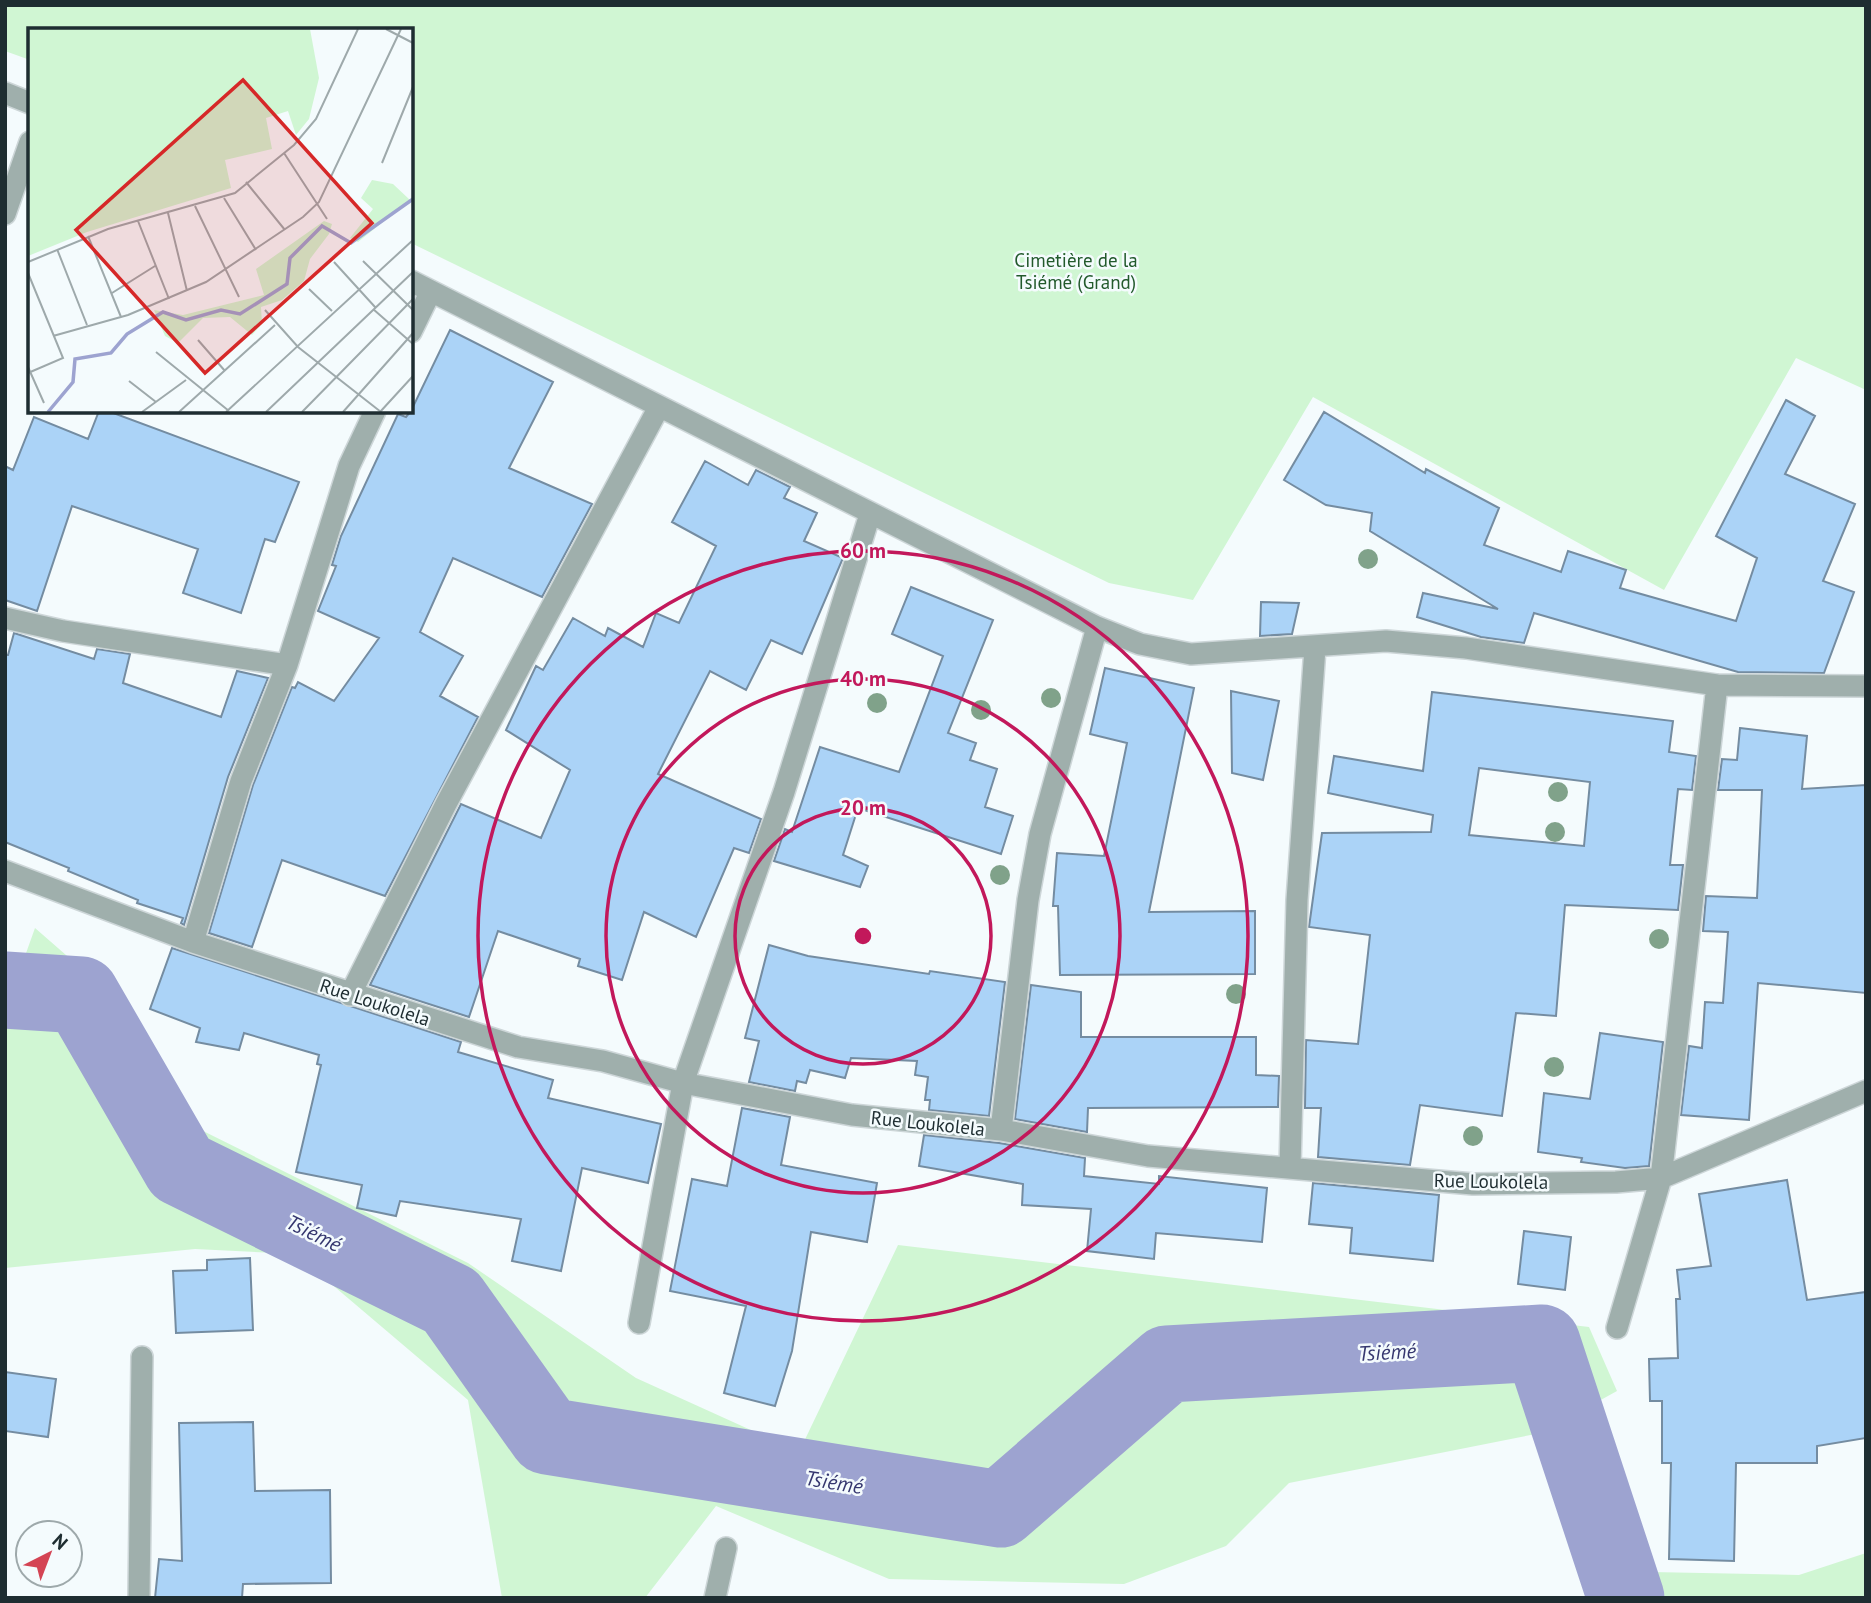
<svg xmlns="http://www.w3.org/2000/svg" width="1871" height="1603" viewBox="0 0 1871 1603" font-family="'PT Sans',sans-serif">
	<style>
		.green { fill: #d0f6d3 }
		.lines { fill: none; stroke-linecap: round; stroke-linejoin: round }
		.river { stroke: #9da3d0; stroke-width: 77 }
		.building { fill: #abd3f7; stroke: #748ca1; stroke-width: 2; fill-rule: evenodd }
		.minor-casing { stroke: #cdd6d8; stroke-width: 24 }
		.minor { stroke: #9fafac; stroke-width: 21 }
		.tree { fill: #80a28a }
		.ring { fill: none; stroke: #c2185b; stroke-width: 3.5 }
		.labels { text-anchor: middle; dominant-baseline: central; stroke-width: 5; stroke-linejoin: round; paint-order: stroke }
		.park-label { font-size: 19px; fill: #225a2c; stroke: #f4fbfd }
		.street-label { font-size: 19px; fill: #1e2d31; stroke: #f4fbfd }
		.water-label { font-size: 21px; font-style: italic; fill: #35376f; stroke: #f4fbfd }
		.inset-river { fill: none; stroke: #9da3d0; stroke-width: 3.5 }
		.inset-road { fill: none; stroke: #9ea9ab; stroke-width: 2 }
		.view { fill: #d62828; fill-opacity: 0.15; stroke: #d62828; stroke-width: 3.5 }
		.inset-edge { fill: none; stroke: #1e2d31; stroke-width: 3.5 }
		.centre { fill: #c2185b; stroke: #f4fbfd; stroke-width: 3.5 }
		.ring-label { font-size: 21px; text-anchor: middle; font-weight: bold; fill: #c2185b; stroke: #f4fbfd; stroke-width: 5; stroke-linejoin: round; paint-order: stroke }
	</style>
	<rect width="100%" height="100%" fill="#f4fbfd"/>
	<path class="green" d="M5 5H1866V390L1796 358 1664 590 1313 397 1193 600 1109 583 411 243V30H30V60L5 51Z
		M35 928 136 1016 183 1121 468 1263 636 1378 799 1452 898 1245 1589 1327 1617 1391 1541 1433 1289 1483 1226 1546 1124 1584 889 1579 716 1506 645 1598H502L468 1400 296 1254 195 1249 5 1268V1012Z
		M1866 1553V1598H1662L1651 1572 1799 1575Z"/>
	<g class="lines">
		<path class="river" d="M5 990 81 995 181 1168 451 1301 547 1436 1000 1509 1167 1364 1542 1343 1626 1598"/>
	</g>
	<path class="building" d="M450 330 553 382 509 468 592 504 542 597 453 558 420 632 463 656 440 696 478 717 385 896 282 860 252 947 209 933 253 785 292 687 295 688 298 682 334 701 379 638 318 611 336 566 332 565 341 536 398 414 406 417 411 411Z
		M1786 400 1815 416 1785 474 1855 504 1823 581 1854 592 1824 673 1738 672 1534 613 1524 643 1481 637 1417 617 1423 593 1498 609 1370 531 1372 513 1326 505 1284 480 1324 412 1425 473 1426 469 1499 508 1484 545 1561 572 1568 551 1626 570 1620 588 1736 621 1757 558 1716 536Z
		M99 411H108L299 482 275 542 265 539 241 613 183 593 198 549 72 506 37 611 5 600V466L13 470 34 417 88 439Z
		M705 461 748 485 756 470 790 487 784 498 817 513 804 541 843 558 802 654 771 640 746 690 710 671 658 774 761 819 749 853 734 848 696 937 644 912 622 980 578 966 580 959 498 931 469 1017 370 985 461 804 541 838 570 770 506 730 536 666 543 670 573 618 605 636 608 628 643 647 656 613 679 623 716 546 672 522Z
		M911 587 993 620 948 733 976 743 970 760 997 769 985 807 1013 816 1001 854 858 808 843 855 868 866 860 887 774 861 785 829 792 832 820 747 899 772 943 656 892 634Z
		M1261 602 1299 603 1292 634 1260 636Z
		M14 633 94 659 97 649 130 654 123 683 221 717 237 671 268 678 228 777 184 925 181 923 183 918 137 903 138 900 68 871 69 868 5 842V655H8Z
		M1105 668 1194 688 1149 912 1255 911V974L1060 975 1058 906H1053L1057 853 1104 856 1127 743 1090 734Z
		M1231 691 1279 701 1263 780 1232 773Z
		M1432 692 1673 721 1669 752 1696 756 1692 790 1678 789 1670 865H1683L1678 910 1565 905 1556 1016 1516 1013 1502 1116 1420 1105 1410 1165 1318 1157 1321 1108H1305L1306 1040 1358 1044 1370 935 1309 927 1322 833 1431 832 1433 815 1328 793 1334 756 1423 771ZM1479 768 1590 782 1584 846 1469 835Z
		M1740 728 1807 736 1802 789 1866 785V993L1758 983 1749 1120 1681 1115 1689 1046 1702 1048 1705 1002 1723 1003 1728 932 1703 931 1706 896 1757 898 1762 790H1718L1722 759 1737 760Z
		M769 945 808 956 929 974 930 971 1005 982 989 1116 929 1110 930 1100H925L928 1077 915 1075 917 1061 851 1058 845 1078 810 1070 806 1083 797 1081 795 1091 749 1082 759 1041 745 1038Z
		M172 948 461 1042 458 1052 553 1080 548 1098 661 1124 648 1183 582 1168 561 1271 512 1261 521 1219 400 1201 396 1216 357 1208 362 1185 296 1172 321 1065 317 1064 319 1055 244 1033 239 1050 196 1042 200 1028 150 1009Z
		M1031 985 1081 992V1037H1256V1075L1279 1076 1278 1107 1088 1108 1087 1132 1015 1119Z
		M1600 1033 1663 1042 1649 1166 1625 1168 1581 1162 1582 1158 1538 1152 1544 1093 1590 1099Z
		M742 1108 790 1117 781 1165 877 1183 867 1242 811 1232 792 1351 775 1406 724 1393 746 1306 670 1291 692 1179 727 1186Z
		M924 1135 999 1143 1085 1158 1084 1176 1159 1184V1176L1267 1188 1262 1242 1156 1233 1154 1259 1087 1251 1091 1209 1022 1205 1023 1184 919 1166Z
		M1787 1180 1807 1300 1866 1292V1438L1817 1446V1463H1736L1734 1561 1669 1559 1671 1463H1662V1401H1650L1649 1359 1678 1358 1676 1299H1680L1677 1270 1711 1266 1699 1194Z
		M1313 1183 1439 1195 1433 1261 1350 1253 1352 1228 1309 1224Z
		M1524 1231 1571 1237 1565 1290 1518 1284Z
		M250 1258 253 1330 176 1333 173 1271 207 1270V1260Z
		M5 1372 56 1379 48 1437 5 1431Z
		M253 1422 255 1491 330 1490 331 1583 243 1584 242 1598H155L159 1559 182 1561 179 1423Z"/>
	<g class="lines">
		<defs>
			<path id="minor" d="M5 93 30 103
				M5 214 30 142
				M411 281 1097 627 1140 644 1191 654 1386 641 1466 648 1717 685 1866 686
				M411 332 431 291
				M5 618 63 631 287 665
				M5 871 193 942 518 1047 603 1061 683 1083 852 1115 1001 1130 1148 1156 1473 1184 1616 1182 1661 1178 1866 1091
				M193 942 241 781 287 665 349 466 375 411
				M350 995 446 804 659 407
				M1001 1130 1028 900 1040 834 1097 627
				M1290 1167 1297 900 1315 648
				M639 1323 683 1083 784 792 870 514
				M1617 1328 1661 1178 1717 685
				M139 1598 142 1357
				M715 1598 726 1548"/>
		</defs>
		<use href="#minor" class="minor-casing"/>
		<use href="#minor" class="minor"/>
	</g>
	<g class="tree">
		<circle cx="1368" cy="559" r="10"/>
		<circle cx="1051" cy="698" r="10"/>
		<circle cx="877" cy="703" r="10"/>
		<circle cx="981" cy="710" r="10"/>
		<circle cx="1558" cy="792" r="10"/>
		<circle cx="1555" cy="832" r="10"/>
		<circle cx="1000" cy="875" r="10"/>
		<circle cx="1659" cy="939" r="10"/>
		<circle cx="1236" cy="994" r="10"/>
		<circle cx="1554" cy="1067" r="10"/>
		<circle cx="1473" cy="1136" r="10"/>
	</g>
	<g class="ring">
		<circle cx="863" cy="936" r="128"/>
		<circle cx="863" cy="936" r="257"/>
		<circle cx="863" cy="936" r="385"/>
	</g>
	<g class="labels">
		<g class="park-label">
			<text x="1076" y="260">Cimetière de la<tspan x="1076" dy="22">Tsiémé (Grand)</tspan></text>
		</g>
		<g class="street-label">
			<text transform="translate(375 1002) rotate(18)">Rue Loukolela</text>
			<text transform="translate(928 1123) rotate(6)">Rue Loukolela</text>
			<text transform="translate(1491 1181) rotate(1)">Rue Loukolela</text>
		</g>
		<g class="water-label">
			<text transform="translate(314 1233) rotate(26)">Tsiémé</text>
			<text transform="translate(1387 1352) rotate(-3)">Tsiémé</text>
			<text transform="translate(834 1482) rotate(9)">Tsiémé</text>
		</g>
	</g>
	<g transform="translate(28 28)">
		<rect width="385" height="385" fill="#f4fbfd"/>
		<path d="M0 1H282L291 50 281 91 268 107 260 83 238 90 244 121 197 132 203 160 59 204 0 228ZM344 152 365 156 382 172 330 214 322 210 345 181 333 170ZM296 193 304 196 301 206 282 231 276 253 254 272 233 279 234 296 224 307 202 289 175 290 150 315 137 308 126 282 155 287 236 267 228 241Z" fill="#d0f6d3"/>
		<path class="inset-river" d="M20 384 45 354 47 331 83 325 99 306 135 284 158 292 193 282 212 286 259 256 262 230 294 198 323 215 385 171"/>
		<path class="inset-road" d="M358 1 385 15M256 125 299 191M354 135 385 59M218 154 257 202M196 170 228 222M167 178 211 269M140 185 159 263M110 193 141 271M60 208 93 289M29 221 59 297M335 233 385 282M0 234 80 201 207 165 266 117 288 91 330 1M306 234 347 279M0 245 35 330 0 345M281 261 304 283M84 265 127 238M345 281 385 316M237 282 270 319 353 384M25 308 100 287 178 254 275 189 291 174 373 1M170 312 197 343M128 324 201 383M0 339 16 375M101 353 128 374M114 384 158 352M151 384 247 297M198 384 385 212M238 384 385 244M274 384 385 271M315 384 385 305M352 384 385 348"/>
		<path class="view" d="M215 52 344 195 177 345 48 202Z"/>
		<rect width="385" height="385" class="inset-edge"/>
	</g>
	<circle cx="863" cy="936" r="10" class="centre"/>
	<g class="ring-label">
		<text x="863" y="558">60 m</text>
		<text x="863" y="686">40 m</text>
		<text x="863" y="815">20 m</text>
	</g>
	<rect width="1871" height="1603" fill="none" stroke="#1e2d31" stroke-width="14"/>
	<g transform="translate(49 1554) rotate(42)"><circle r="33" fill="#f4fbfd" stroke="#9ea9ab" stroke-width="2"/>
	<path d="M0-5L12 26L0 18L-12 26Z" fill="#d44454"/>
	<text y="-10" font-size="19" font-weight="bold" text-anchor="middle" fill="#1e2d31">N</text>
	</g>
</svg>
